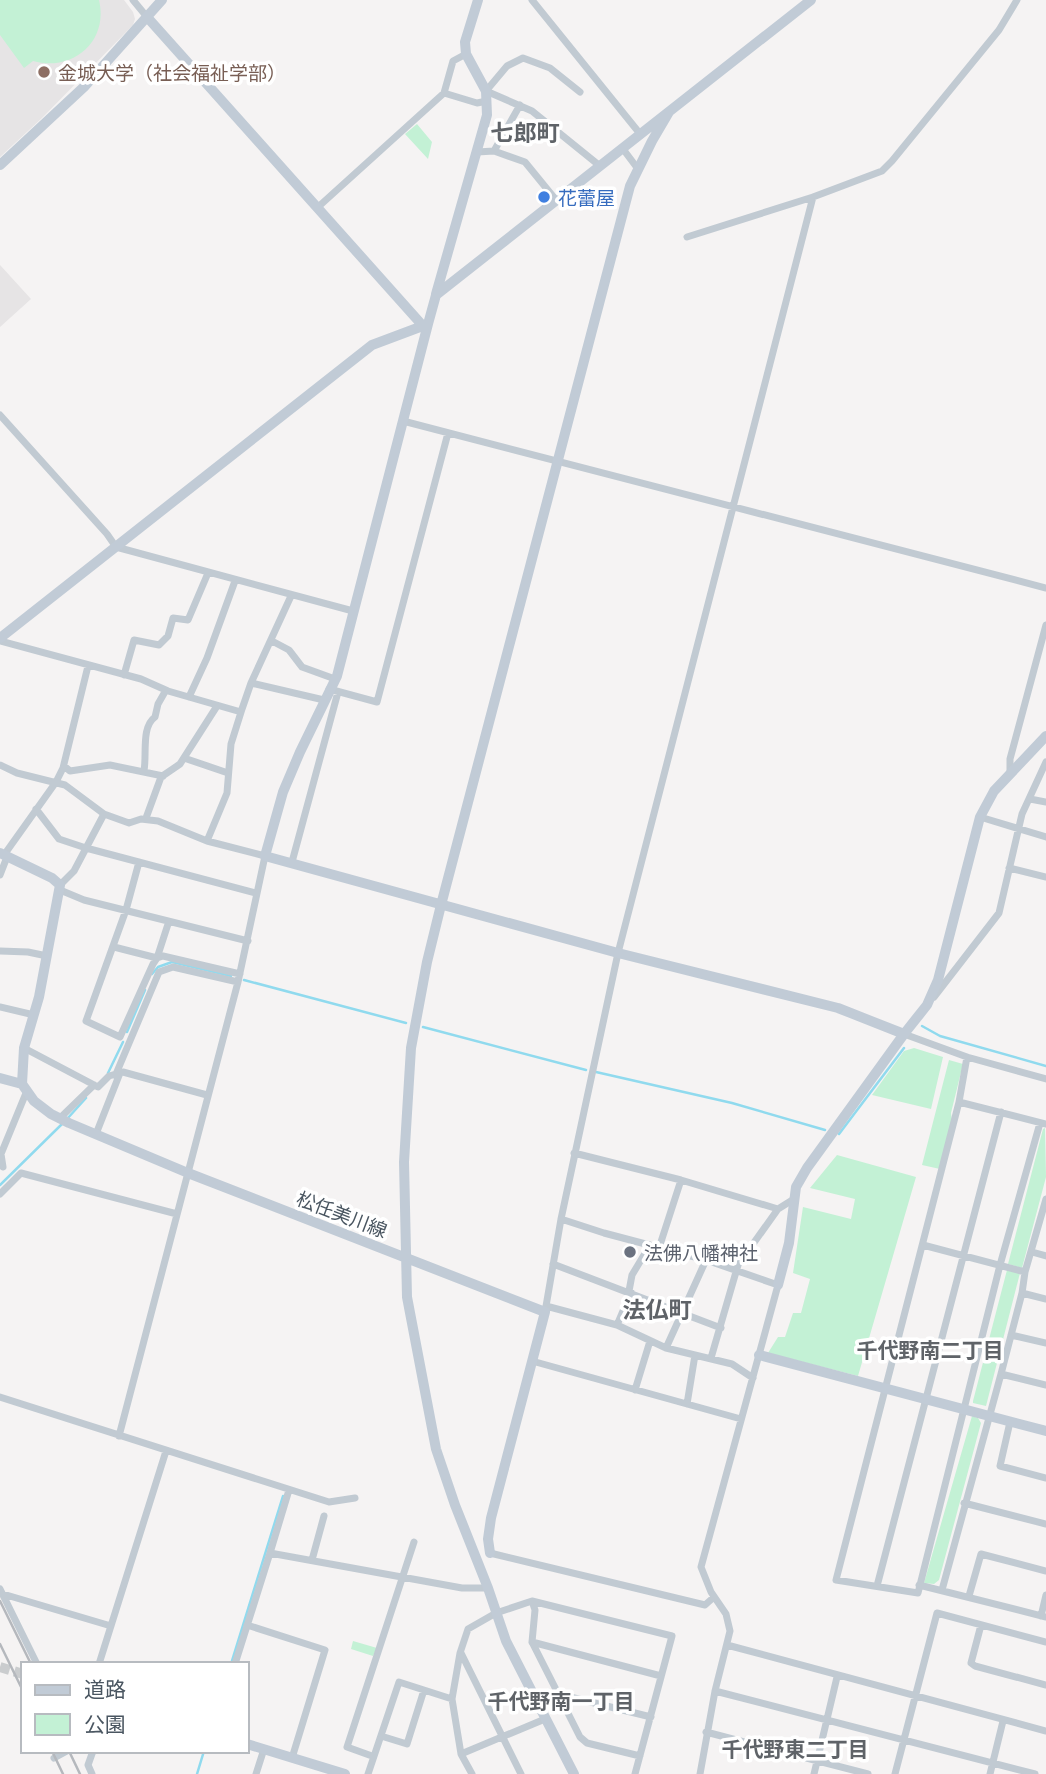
<svg xmlns="http://www.w3.org/2000/svg" width="1046" height="1774" viewBox="0 0 1046 1774" font-family="Barlow,'Noto Sans JP',sans-serif">
	<style>
		.education { fill: #e6e4e5 }
		.green { fill: #c3f1d5 }
		.lines { fill: none; stroke-linecap: round; stroke-linejoin: round }
		.stream { stroke: #90daee; stroke-width: 2.5 }
		.secondary-tunnel { stroke: #caccce; stroke-width: 10; stroke-dasharray: 10 5; stroke-linecap: butt }
		.street { stroke: #c1cad2; stroke-width: 7 }
		.secondary { stroke: #c1cbd6; stroke-width: 10 }
		.rail { stroke: #b5b8bd; stroke-width: 2.5 }
		.education-dot { fill: #8d6e63; stroke: #fff; stroke-width: 2.5 }
		.shop-dot { fill: #3f7fe0; stroke: #fff; stroke-width: 2.5 }
		.worship-dot { fill: #6b7280; stroke: #fff; stroke-width: 2.5 }
		.labels { text-anchor: middle; dominant-baseline: central; stroke-width: 7; stroke-linejoin: round; paint-order: stroke }
		.education-label { font-size: 19px; fill: #785e54; stroke: #fff; text-anchor: start }
		.shop-label { font-size: 19px; fill: #366cbe; stroke: #fff; text-anchor: start }
		.street-label { font-size: 19px; fill: #4a5661; stroke: #fff }
		.worship-label { font-size: 19px; fill: #5b616d; stroke: #fff; text-anchor: start }
		.neighbourhood-label { font-size: 21px; font-weight: bold; fill: #5f6368; stroke: #fff }
		.quarter-label { font-size: 23px; font-weight: bold; fill: #5f6368; stroke: #fff }
	</style>
	<rect width="100%" height="100%" fill="#f5f3f3"/>
	<path class="education" d="M0 0H124L133 12 135 19 133 25 42 118 0 157Z
		M0 265 31 299 0 327Z"/>
	<path class="green" d="M0 0H99C109 42 72 72 33 61L24 68 0 35Z
		M417 124 432 142 428 159 405 134Z
		M914 1048 943 1057 931 1109 872 1095 904 1051Z
		M949 1060 963 1064 951 1113 952 1121 940 1169 922 1165Z
		M1045 1128 1046 1177 1022 1268 1008 1264 1043 1129Z
		M837 1155 916 1177 858 1376 768 1353 778 1337H785L793 1313H801L810 1279 793 1273 803 1207 851 1219 855 1199 810 1188Z
		M1007 1270 1020 1273 986 1406 973 1403V1401Z
		M972 1416 978 1418 981 1423 939 1580 934 1584 924 1583Z
		M353 1641 377 1648 373 1656 351 1649Z"/>
	<g class="lines">
		<path class="stream" d="M152 974 158 967 172 962 231 976
			M244 980 406 1023
			M922 1026 940 1036 1046 1066
			M423 1027 586 1070
			M127 1032 145 990
			M596 1072 732 1103 825 1130
			M108 1073 123 1042
			M67 1119 86 1098
			M839 1134 904 1048
			M0 1185 62 1124
			M231 1664 283 1496
			M197 1774 204 1751"/>
		<path class="secondary-tunnel" d="M0 1667 23 1674"/>
		<path class="street" d="M133 0 147 17
			M532 0 641 135
			M580 92 550 68 523 58 507 66 486 91 532 111 600 166
			M444 93 477 103 487 101
			M623 149 638 169
			M494 151 520 105
			M477 152 494 151 525 162 556 200
			M317 208 444 93 453 61 466 54
			M687 237 813 197
			M0 415 107 534 116 547 353 611
			M403 421 1046 588
			M0 641 141 679 168 691 241 712
			M272 641 289 650 302 667 335 679
			M124 675 134 640 159 645 168 636 173 618 188 620 208 573
			M251 683 324 700
			M329 689 377 702 448 433
			M189 697 207 658 235 581
			M184 758 228 773
			M0 765 17 773 65 785 104 814 129 823 141 819 158 821 207 841 265 856 238 982 119 1436
			M64 766 70 771 110 765 163 776
			M144 771C147 754 141 727 155 717L158 704 166 690
			M1010 772V759L1046 625
			M1030 799 1046 802
			M36 809 59 839 86 848 256 893
			M980 817 1046 837
			M146 818 161 777 180 764 217 706
			M207 841 227 793 231 744 242 709 251 683 291 596
			M4 855 56 782 63 768 88 666
			M139 862 126 910 86 1021 120 1037 153 964 157 958 163 956 240 974
			M292 862 338 692
			M1009 868 1046 877
			M0 875 7 857
			M60 885 74 871 104 814
			M60 890 84 900 248 941
			M114 947 157 958 169 921
			M0 951 28 952 47 956
			M934 997 999 913 1022 814 1046 762
			M0 1007 34 1015
			M904 1034 967 1057 1046 1079
			M24 1048 98 1087 109 1076 123 1072 207 1095
			M967 1057 959 1102 836 1580 918 1593 1000 1265 1040 1123
			M116 1074 159 972 173 967 238 982
			M959 1102 1046 1124
			M59 1119 94 1085
			M96 1134 120 1073
			M574 1153 681 1180 778 1209
			M3 1167 1 1154 26 1093
			M0 1194 21 1173 177 1214
			M561 1219 604 1233 706 1260 778 1285 701 1567 711 1592 726 1614 730 1631 715 1691 700 1774
			M923 1245 1025 1272
			M659 1248 681 1180
			M1032 1252 1046 1256
			M553 1264 721 1328
			M629 1291 632 1275 650 1245
			M1022 1293 1046 1299
			M546 1306 617 1325 666 1348 732 1364 753 1378
			M545 1312 561 1219 618 953 813 197 882 171 892 161 999 30 1017 0
			M617 1325 631 1292
			M1011 1335 1046 1343
			M666 1348 706 1260
			M711 1358 738 1265 778 1209 794 1199
			M532 1361 741 1419
			M1001 1374 1046 1385
			M635 1390 650 1341
			M0 1397 329 1502 355 1498
			M687 1404 695 1355
			M1010 1422 1000 1466 1046 1478
			M964 1503 1046 1524
			M270 1553 289 1490
			M490 1553 705 1605 714 1597
			M312 1560 324 1516
			M919 1585 1046 1617
			M877 1586 1001 1112
			M0 1589 37 1664
			M942 1590 1001 1374 1022 1293 1025 1272 1046 1199
			M3 1594 111 1626
			M969 1596 981 1554 1046 1571
			M532 1601 535 1610 532 1642 580 1737 587 1743 640 1756
			M1041 1616 1046 1595
			M247 1625 325 1650 292 1758
			M981 1625 971 1663 975 1666 1046 1685
			M532 1642 661 1676
			M727 1645 1046 1731
			M461 1653 521 1774
			M99 1664 166 1451
			M235 1664 270 1553 462 1588H488
			M715 1691 1035 1774
			M558 1694 651 1717
			M706 1732 868 1774
			M381 1736 407 1744 424 1690
			M461 1754 545 1719
			M372 1756 347 1747 414 1542
			M54 1758 67 1751
			M92 1774 88 1765 93 1751
			M256 1774 264 1749
			M368 1774 399 1682 452 1699
			M472 1774 461 1754 452 1699 460 1653 468 1629 496 1613 532 1601 672 1636 635 1774
			M814 1774 837 1677
			M895 1774 937 1613 1046 1642
			M990 1774 1003 1721"/>
		<path class="secondary" d="M147 17 423 326
			M0 165 85 86 162 0
			M436 294 487 115 486 91 466 54 465 42 478 0
			M428 324 337 676 300 752 283 792 265 856 618 953 838 1008 904 1034 807 1168 796 1187 789 1243 778 1285
			M0 638 372 345 428 324 436 295 811 0
			M0 853 52 878 60 885 39 997 24 1048 22 1084 34 1101 51 1114 69 1123 188 1173 545 1312 491 1518 488 1539 490 1553
			M904 1034 927 1005 938 980 980 817 994 791 1046 736
			M0 1078 22 1084
			M759 1355 1046 1431
			M247 1744 345 1774
			M574 1774 506 1641 488 1588 455 1505 436 1449 407 1297 404 1162 411 1048 427 962 441 905 630 186 652 141 669 112"/>
		<path class="rail" d="M0 1601 31 1664
			M0 1644 23 1691
			M52 1751 63 1774
			M69 1751 80 1774"/>
	</g>
	<circle class="education-dot" cx="44" cy="72" r="7"/>
	<circle class="shop-dot" cx="544" cy="197" r="7"/>
	<circle class="worship-dot" cx="630" cy="1252" r="7"/>
	<g class="labels">
		<g class="education-label">
			<text x="58" y="72">金城大学（社会福祉学部）</text>
		</g>
		<g class="shop-label">
			<text x="558" y="197">花蕾屋</text>
		</g>
		<g class="street-label">
			<text transform="translate(342 1214) rotate(21)">松任美川線</text>
		</g>
		<g class="worship-label">
			<text x="644" y="1252">法佛八幡神社</text>
		</g>
		<g class="neighbourhood-label">
			<text x="930" y="1349">千代野南二丁目</text>
			<text x="561" y="1700">千代野南一丁目</text>
			<text x="795" y="1748">千代野東二丁目</text>
		</g>
		<g class="quarter-label">
			<text x="525" y="132">七郎町</text>
			<text x="657" y="1309">法仏町</text>
		</g>
	</g>
	<rect x="21" y="1662" width="228" height="91" fill="#ffffff" stroke="#b7bbc0" stroke-width="2"/>
	<rect x="35" y="1685" width="35" height="10" fill="#c1cbd6" stroke="#b7bbc0" stroke-width="2"/>
	<text x="84" y="1697" font-size="21" fill="#4a5661">道路</text>
	<rect x="35" y="1714" width="35" height="21" fill="#c3f1d5" stroke="#b7bbc0" stroke-width="2"/>
	<text x="84" y="1732" font-size="21" fill="#4a5661">公園</text>
</svg>
